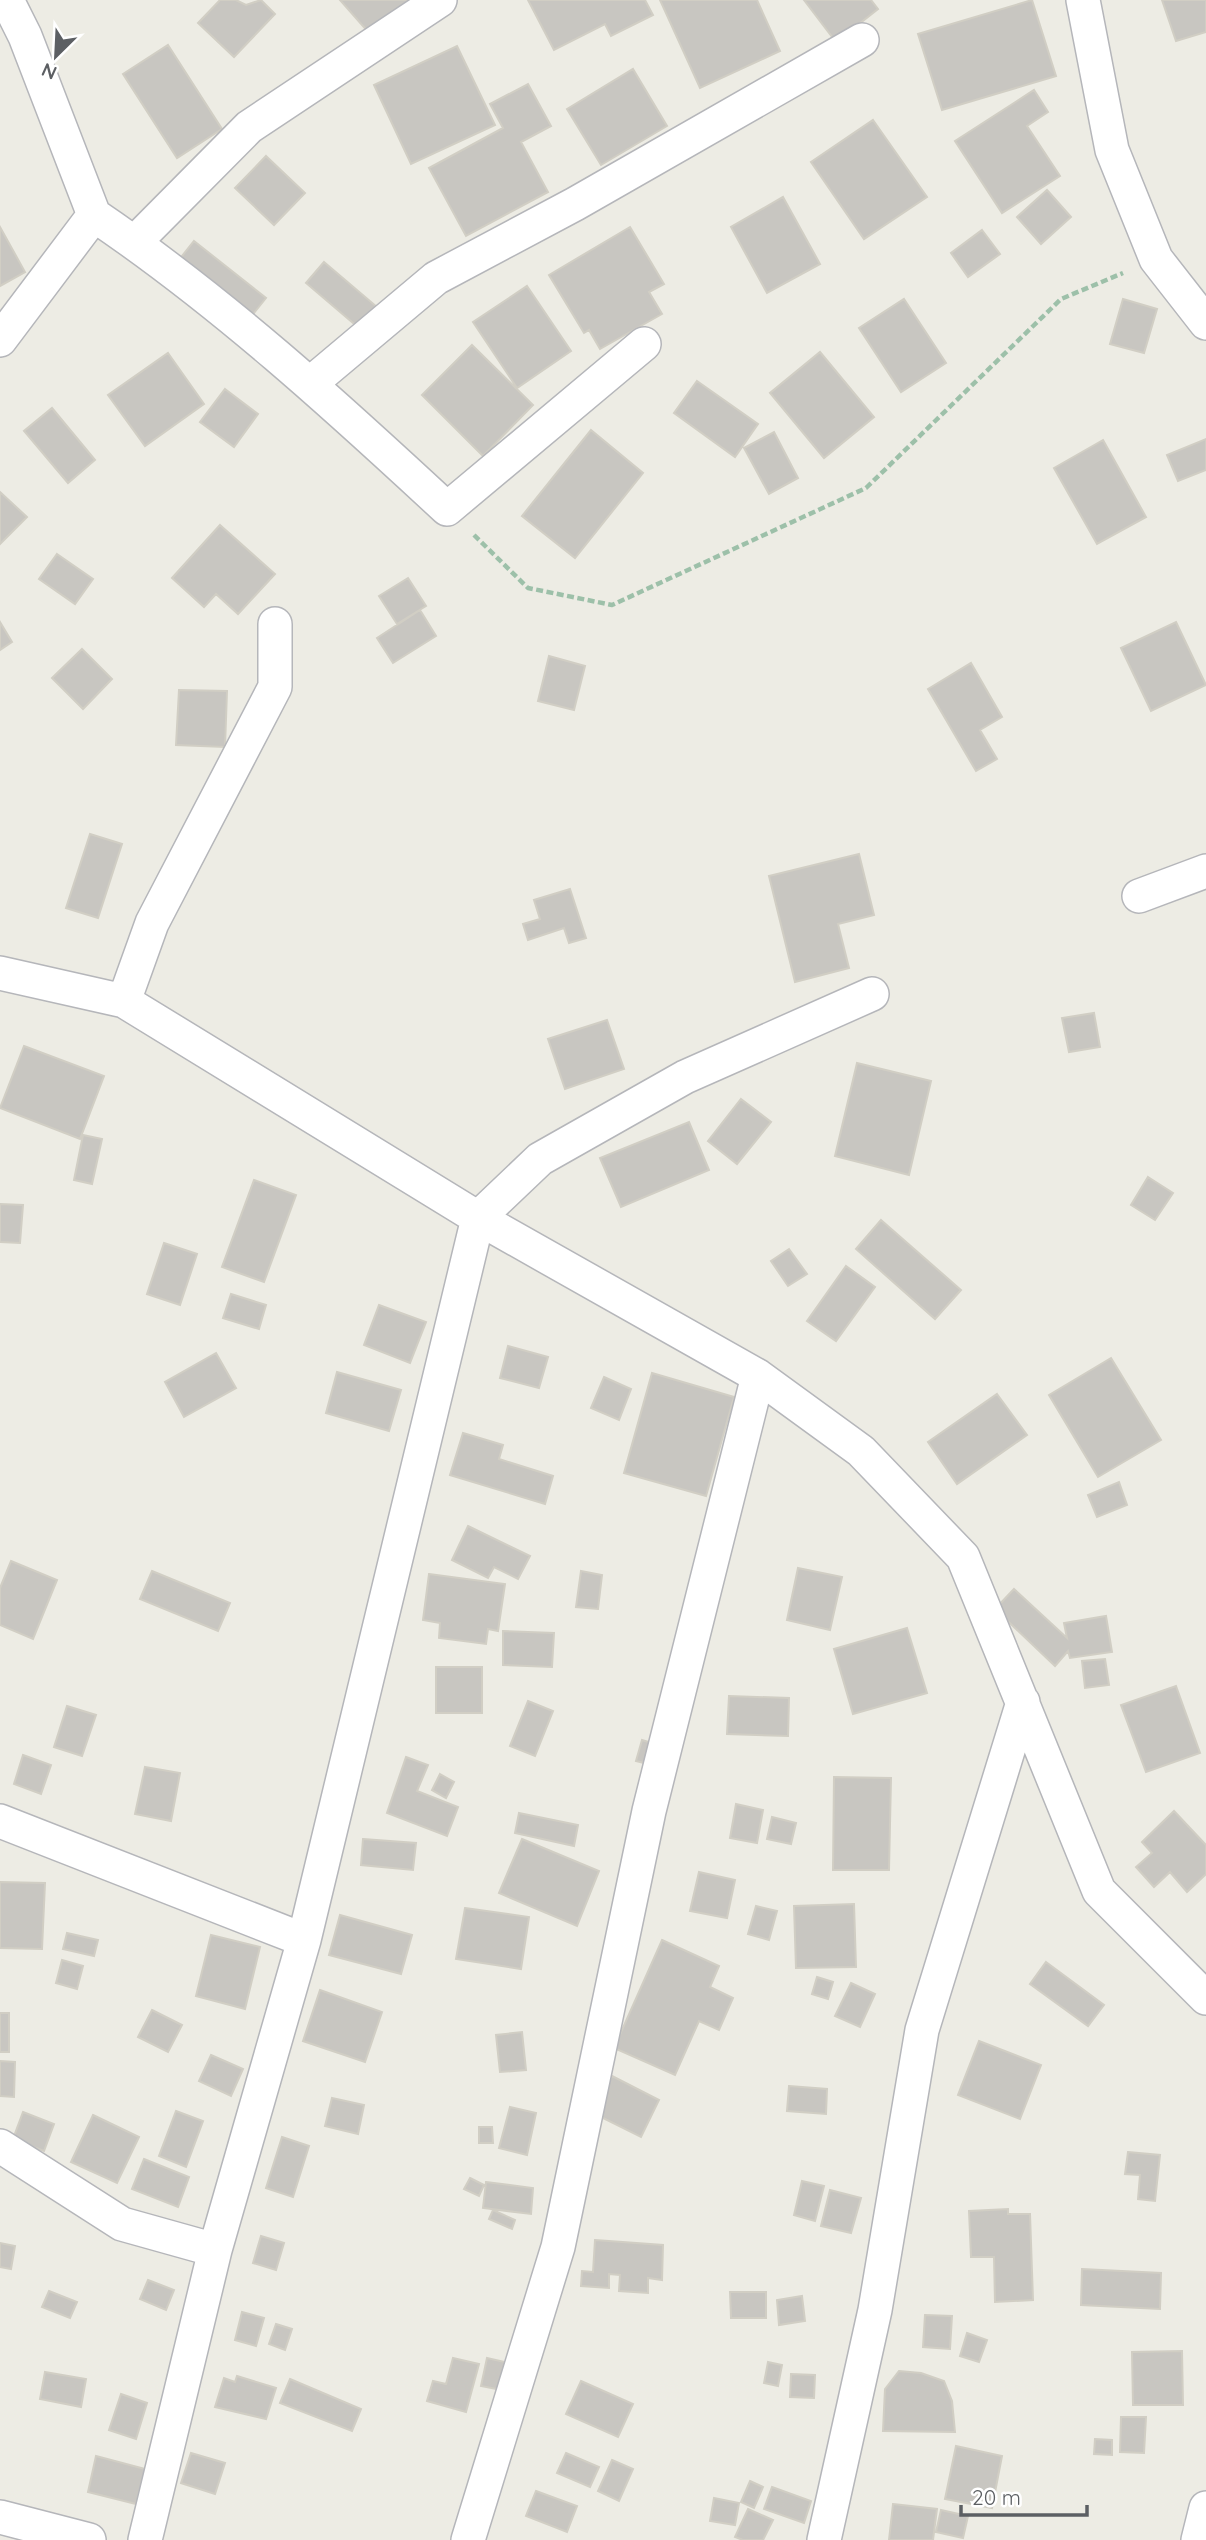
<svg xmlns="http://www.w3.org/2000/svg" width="1206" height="2540" viewBox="0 0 1206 2540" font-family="Quicksand,sans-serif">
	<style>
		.building { fill: #c8c6c1; stroke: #d1cec4; stroke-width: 2 }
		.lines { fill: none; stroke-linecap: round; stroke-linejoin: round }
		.minor-casing { stroke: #b5b6ba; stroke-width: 36 }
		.path { stroke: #9dc0a9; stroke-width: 4.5; stroke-dasharray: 7 3.5; stroke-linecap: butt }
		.minor { stroke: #fff; stroke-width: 33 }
	</style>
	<rect width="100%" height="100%" fill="#edece4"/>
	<path class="building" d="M220 0H236L246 5 261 0 275 14 234 57 198 23Z
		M340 0H410L370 34Z
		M528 0H645L653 15 611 36 605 24 554 50Z
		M660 0H757L780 51 700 88Z
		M804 0H871L878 9 836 42Z
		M1032 0 1056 76 942 110 918 34Z
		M1162 0H1206V32L1176 41Z
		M168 45 222 129 177 158 123 74Z
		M457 46 495 125 411 164 374 85Z
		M633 69 667 126 601 165 567 109Z
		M528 84 551 126 521 142 548 192 466 236 429 168 503 128 490 104Z
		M1034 90 1048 112 1027 126 1060 176 1002 213 955 141Z
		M873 120 927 197 864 239 811 162Z
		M266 156 305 193 274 225 235 188Z
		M1047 190 1071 217 1041 244 1017 217Z
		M783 197 820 264 767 293 731 227Z
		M0 227 25 272 0 286Z
		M630 227 664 284 649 292 662 314 600 349 589 330 584 333 549 275Z
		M982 230 1000 254 968 277 951 253Z
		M194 241 266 298 246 323 174 266Z
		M324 262 377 307 359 328 306 283Z
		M527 286 571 351 517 388 473 322Z
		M904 299 946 363 901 392 859 328Z
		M1123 299 1157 309 1144 353 1110 344Z
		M472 345 533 405 483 456 422 395Z
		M820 352 874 417 824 458 770 393Z
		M168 353 204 404 145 446 108 395Z
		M697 381 758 424 735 457 674 413Z
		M225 389 258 414 234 447 200 422Z
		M52 408 95 460 68 483 24 431Z
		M591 430 643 473 575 558 522 516Z
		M774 432 798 478 769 494 744 448Z
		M1206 439V470L1178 481 1167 455Z
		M1103 440 1146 517 1097 544 1054 468Z
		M0 492 27 517 0 544Z
		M220 525 275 574 238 614 216 594 204 607 172 578Z
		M57 554 93 579 75 604 39 579Z
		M408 578 426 606 397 624 379 596Z
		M420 610 436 636 393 663 377 638Z
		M0 622 12 642 0 650Z
		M1176 622 1206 685 1151 711 1121 648Z
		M82 649 112 679 83 709 52 678Z
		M549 656 585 666 574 710 538 701Z
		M971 663 1002 717 980 730 997 759 976 771 928 689Z
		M179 690 227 691 225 747 176 745Z
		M90 834 122 844 98 918 66 908Z
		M859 854 874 915 838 924 849 968 795 982 769 876Z
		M570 889 586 938 569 943 564 928 528 940 523 924 540 919 534 900Z
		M1094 1013 1100 1047 1069 1052 1062 1018Z
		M607 1020 624 1069 565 1089 548 1039Z
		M24 1046 104 1076 80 1139 0 1108Z
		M857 1063 931 1081 909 1175 835 1156Z
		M741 1099 771 1122 737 1164 708 1141Z
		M689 1122 709 1170 621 1207 600 1158Z
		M83 1135 102 1139 92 1184 74 1180Z
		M1148 1177 1173 1193 1155 1220 1131 1205Z
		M254 1180 296 1195 264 1282 222 1267Z
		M0 1204 23 1205 20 1243 0 1242Z
		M881 1220 961 1290 935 1319 856 1249Z
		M164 1243 197 1254 180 1305 147 1294Z
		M789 1249 807 1274 788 1286 771 1261Z
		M846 1266 875 1287 836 1341 807 1321Z
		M231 1294 266 1305 259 1329 223 1318Z
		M379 1305 426 1322 410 1363 364 1345Z
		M508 1346 548 1357 539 1388 500 1378Z
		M216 1353 236 1388 184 1417 165 1382Z
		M1111 1358 1161 1440 1098 1477 1049 1395Z
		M337 1372 401 1390 389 1431 326 1413Z
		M652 1373 734 1397 706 1496 624 1473Z
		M604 1377 631 1389 619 1420 591 1408Z
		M997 1394 1027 1435 957 1484 928 1442Z
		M463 1433 503 1445 499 1459 553 1476 545 1504 450 1475Z
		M1119 1482 1127 1505 1097 1517 1088 1495Z
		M468 1526 530 1556 518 1579 494 1567 488 1578 452 1560Z
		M11 1561 57 1580 33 1639 0 1625V1588Z
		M798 1568 842 1577 830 1630 787 1620Z
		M152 1571 230 1603 218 1631 140 1599Z
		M581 1571 602 1575 598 1609 576 1607Z
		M429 1574 505 1584 498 1631 488 1629 486 1644 439 1638 440 1623 423 1620Z
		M1014 1589 1067 1638 1064 1623 1106 1616 1112 1652 1070 1658 1068 1651 1055 1666 995 1609Z
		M907 1628 927 1693 853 1714 834 1649Z
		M503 1631 554 1633 552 1667 503 1665Z
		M1105 1659 1109 1685 1085 1688 1082 1661Z
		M436 1667H482V1713H436Z
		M1176 1686 1200 1753 1146 1772 1121 1705Z
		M729 1696 789 1698 788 1736 727 1734Z
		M528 1701 553 1711 535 1756 510 1746Z
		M67 1706 96 1715 82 1756 54 1747Z
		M642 1740 658 1745 652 1765 636 1761Z
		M23 1755 51 1765 41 1794 14 1784Z
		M406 1757 428 1765 417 1791 458 1807 447 1836 387 1813Z
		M145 1767 180 1773 171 1821 135 1814Z
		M440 1774 454 1782 446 1798 432 1790Z
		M834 1777 891 1778 889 1870H833Z
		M736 1804 763 1810 757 1843 730 1838Z
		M1174 1811 1206 1845V1874L1187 1892 1170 1872 1154 1887 1136 1867 1152 1853 1142 1842Z
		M519 1813 578 1825 574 1846 515 1833Z
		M772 1817 796 1823 791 1844 767 1839Z
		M363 1839 416 1843 413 1870 361 1865Z
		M522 1839 599 1871 577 1926 499 1893Z
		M699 1872 735 1880 727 1918 690 1911Z
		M0 1882 45 1883 42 1949 0 1948Z
		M854 1904 856 1967 796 1968 794 1906Z
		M756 1906 777 1911 769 1940 748 1934Z
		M465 1908 529 1917 521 1969 456 1959Z
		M340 1915 412 1935 401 1974 329 1955Z
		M67 1933 98 1940 94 1956 63 1949Z
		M211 1935 260 1947 245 2009 196 1996Z
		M662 1940 719 1966 710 1987 733 1998 719 2030 699 2021 675 2075 614 2048Z
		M62 1960 83 1966 77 1989 56 1983Z
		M1046 1962 1104 2005 1088 2026 1030 1984Z
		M817 1977 833 1982 828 1999 812 1994Z
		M851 1983 875 1994 860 2027 835 2016Z
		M320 1990 382 2012 365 2062 303 2041Z
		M152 2010 182 2025 168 2052 138 2037Z
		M0 2013H9V2052H0Z
		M522 2032 526 2070 500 2072 496 2035Z
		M979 2041 1041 2065 1020 2119 958 2095Z
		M211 2055 243 2069 231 2096 199 2081Z
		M0 2061 15 2062 14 2097 0 2096Z
		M612 2076 659 2100 641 2137 593 2113Z
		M789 2086 827 2089 826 2114 787 2111Z
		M332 2098 364 2105 358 2134 325 2126Z
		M510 2107 536 2113 527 2155 499 2148Z
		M176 2111 203 2121 186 2167 159 2156Z
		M23 2112 54 2124 44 2151 13 2139Z
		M93 2115 139 2137 117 2183 71 2162Z
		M479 2127H492L493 2143H479Z
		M282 2137 309 2146 293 2197 266 2188Z
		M1128 2152 1160 2155 1155 2201 1138 2199 1140 2175 1125 2174Z
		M144 2159 189 2177 178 2207 132 2189Z
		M470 2178 484 2185 479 2196 464 2189Z
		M802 2181 824 2186 815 2221 794 2215Z
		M486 2182 533 2188 531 2214 483 2208Z
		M830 2190 861 2198 851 2233 821 2226Z
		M1008 2209V2214H1030L1033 2300 995 2302 994 2257H971L969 2211Z
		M493 2210 515 2220 512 2229 489 2219Z
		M261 2236 284 2243 276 2270 253 2263Z
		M595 2240 663 2245 662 2280 648 2278V2293L619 2291 620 2275 609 2274V2288L581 2286 582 2271 593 2272Z
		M0 2243 15 2246 11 2269 0 2267Z
		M1082 2269 1161 2273 1160 2309 1081 2305Z
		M148 2280 174 2290 166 2310 140 2299Z
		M49 2291 77 2302 70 2318 42 2307Z
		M730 2292H766V2318H731Z
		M802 2296 805 2321 779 2325 777 2300Z
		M242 2312 264 2318 256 2346 235 2340Z
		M925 2315 952 2316 950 2349 923 2347Z
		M276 2324 292 2329 285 2350 269 2344Z
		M967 2333 987 2340 979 2362 960 2356Z
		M1182 2351 1183 2405H1133L1132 2352Z
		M453 2358 479 2364 466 2412 427 2401 433 2381 446 2384Z
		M487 2358 513 2364 507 2391 481 2386Z
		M768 2362 782 2365 778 2386 764 2383Z
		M899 2371 921 2373 944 2381 952 2401 955 2432 883 2431 885 2389Z
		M45 2372 86 2379 81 2407 40 2399Z
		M791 2374 815 2375 814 2398 790 2397Z
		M237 2376 276 2388 266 2419 215 2407 224 2378 235 2382Z
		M290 2379 361 2409 352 2431 280 2403Z
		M581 2381 633 2404 618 2437 566 2414Z
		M121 2394 147 2403 136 2439 109 2430Z
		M1121 2417H1146L1144 2453 1120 2452Z
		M1095 2439 1112 2440V2455L1094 2454Z
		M956 2446 1002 2456 992 2508 945 2499Z
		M191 2453 225 2463 215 2494 181 2483Z
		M566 2453 599 2467 590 2487 557 2473Z
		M96 2456 145 2469 136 2504 88 2492Z
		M612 2460 633 2469 619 2501 598 2491Z
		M750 2481 763 2487 754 2508 741 2502Z
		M772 2487 811 2501 804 2523 764 2509Z
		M536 2491 577 2506 567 2532 526 2516Z
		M714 2498 739 2503 735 2525 710 2521Z
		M893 2504 937 2509 933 2540H889Z
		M748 2509 773 2520 763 2540H743L735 2537Z
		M941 2510 968 2516 963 2538 936 2532Z"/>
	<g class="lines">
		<defs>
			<path id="minor" d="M1083 0 1112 150 1156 259 1206 323
				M94 215C221 301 335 405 447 509L644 344
				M135 242 249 127 440 0
				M0 340 94 215 25 36 7 0
				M311 383 436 278 575 204 862 40
				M1139 896 1206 871
				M0 973 124 1001 478 1218 758 1376 861 1451 963 1557 1099 1891 1206 1998
				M124 1001 152 923 275 687V624
				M0 1821 304 1940
				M0 2146 122 2224 215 2250
				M0 2517 89 2540
				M145 2540 215 2250 304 1940 478 1218 540 1159 685 1077 872 994
				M468 2540 558 2247 649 1811 758 1376
				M824 2540 875 2310 922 2030 1023 1702
				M1198 2540 1206 2508"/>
		</defs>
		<use href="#minor" class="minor-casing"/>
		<path class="path" d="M474 535 528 588 612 605 866 488 1061 299 1123 273"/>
		<use href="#minor" class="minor"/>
	</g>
	<g transform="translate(56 56) rotate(204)" stroke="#ffffff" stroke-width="5" paint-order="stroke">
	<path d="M0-5L12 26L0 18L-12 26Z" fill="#5c5f63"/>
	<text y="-10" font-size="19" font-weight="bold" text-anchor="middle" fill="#5c5f63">N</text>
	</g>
	<path d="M961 2505v10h126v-10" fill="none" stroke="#5c5f63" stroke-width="3.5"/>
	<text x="972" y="2505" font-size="21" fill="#5c5f63" stroke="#ffffff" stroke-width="5" paint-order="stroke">20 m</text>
</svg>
